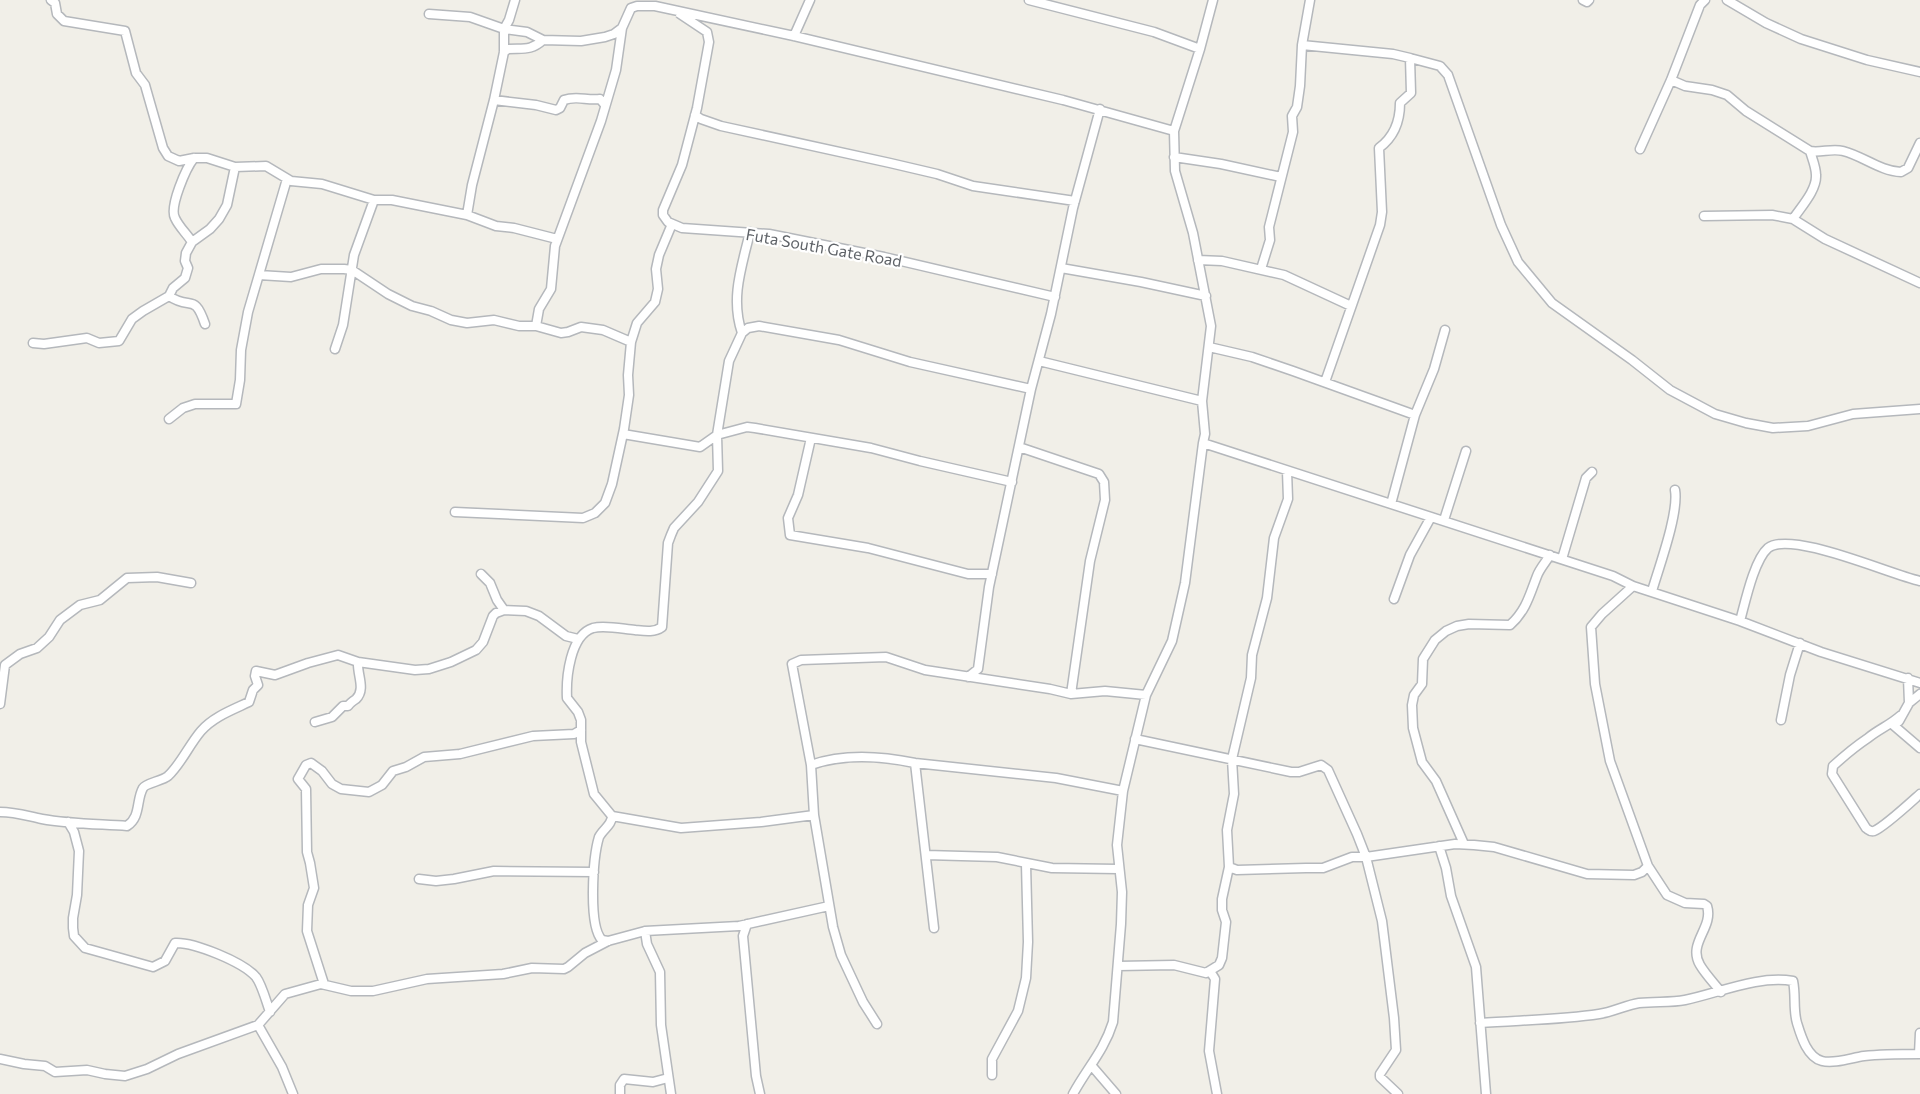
<svg xmlns="http://www.w3.org/2000/svg" width="1920" height="1094" viewBox="0 0 1920 1094" font-family="Commissioner,sans-serif">
	<style>
		.lines { fill: none; stroke-linecap: round; stroke-linejoin: round }
		.street-casing { stroke: #b5b8bc; stroke-width: 11 }
		.street { stroke: #fff; stroke-width: 8 }
		.labels { text-anchor: middle; dominant-baseline: central; stroke-width: 4.5; stroke-linejoin: round; paint-order: stroke }
		.street-label { font-size: 16px; fill: #5f6368; stroke: #fff }
	</style>
	<rect width="100%" height="100%" fill="#f1efe8"/>
	<g class="lines">
		<defs>
			<path id="street" d="M51 0 55 3 57 14 64 21 125 31 136 73 145 85 163 148 168 156 179 161 194 158H207L235 167 266 166 291 181 322 184 374 200H392L467 215
				M515 0 509 20 504 29V52L494 100 472 185 467 215 496 226 514 228 557 239
				M1029 0 1154 32 1200 49
				M1213 0 1200 49 1174 131 1175 171 1193 233 1211 326 1202 401 1205 434 1203 443 1613 576 1633 586 1740 621 1821 652 1920 683
				M1583 0 1587 2 1589 0
				M1727 0 1766 23 1801 39 1867 60 1920 72
				M429 14 470 17 504 29 527 32 543 40 581 41 605 37 614 34 622 28
				M680 14 707 32 709 42 697 108 682 165 663 210V215L668 222 682 228 769 234 884 257 1055 297
				M794 36 810 0
				M1302 45 1393 54 1410 58 1440 66 1448 75 1501 225 1518 262 1552 303 1632 360 1670 390 1715 414 1746 423 1773 428 1808 426 1853 414 1920 409
				M504 52 508 49C523 48 531 51 543 40
				M1671 80 1685 86 1712 90 1727 95 1746 111 1810 151C1821 153 1832 148 1843 151 1863 156 1880 171 1901 172L1908 168 1920 143
				M494 100 536 105 556 110 560 108 564 100C577 95 587 101 600 99L605 105
				M695 115 701 119 721 126 890 163 937 174 973 186 1075 201
				M1640 149 1671 80 1700 5 1705 0
				M1174 157 1221 164 1281 177
				M1704 216 1772 215 1793 219 1825 239 1920 283
				M1793 219C1801 207 1817 190 1816 175 1816 167 1812 158 1810 151
				M192 242C187 234 179 227 175 218 169 207 186 168 194 158
				M1198 260 1222 261 1284 275 1351 306
				M1061 268 1141 282 1206 296
				M1261 269 1270 240 1269 227 1293 132 1292 116 1297 107 1300 86 1302 45 1310 0
				M259 275 291 277 321 269H344L352 270 388 294 412 306 431 311 451 320 467 323 494 320 519 326H536L539 309 551 289 555 246 601 121 616 70 622 28 631 8 637 6H655L794 36 1063 100 1174 131
				M169 296C191 311 194 292 205 324
				M536 326 561 333 568 332 581 327 603 330 631 342
				M742 333C730 298 742 266 750 232
				M33 343 44 344 87 338 99 343 119 341 132 319 143 311 169 296 173 288 185 278 188 268 185 261 186 253 192 242 210 229 219 219 227 205 235 167
				M1209 347 1252 357 1293 371 1415 415
				M335 349 343 325 354 255 374 200
				M1039 361 1202 401
				M1325 382 1380 225 1382 212 1379 148C1394 137 1400 122 1400 103L1411 93 1410 58
				M169 419 183 408 195 404H236L240 380 241 350 248 312 287 179
				M623 434 700 447 717 435 747 427 755 428 871 448 920 461 1012 482
				M811 438 798 495 788 518 790 535 868 548 968 574H992
				M1019 447 1099 474 1104 482 1105 500 1090 561 1071 694
				M1391 504 1415 415 1434 369 1445 330
				M455 512 583 518 595 513 605 503 612 484 624 429 629 395 628 375 631 342 637 323 655 302 658 289 656 269 659 255 672 224
				M1444 520 1466 451
				M1562 559 1586 478 1592 472
				M481 574 490 583 497 600 504 610
				M1633 586 1602 614 1591 627 1595 684 1610 761 1648 866 1667 895 1685 903 1704 904 1707 906C1714 928 1687 943 1700 965 1706 975 1714 983 1721 992
				M1652 591C1659 567 1679 513 1675 490
				M1394 599 1410 555 1431 517
				M1740 621C1745 603 1754 560 1768 548 1791 530 1891 575 1920 581
				M968 677 978 669 989 587 1031 389 1051 314 1073 208 1100 109
				M1908 678 1909 703
				M0 704 5 665 20 654 37 648 49 637 60 620 80 605 100 600 127 578 157 577 191 583
				M1900 716C1890 725 1879 729 1868 738 1856 746 1844 756 1833 766L1832 774 1866 828C1869 830 1870 832 1874 831 1884 827 1911 802 1920 794
				M1781 720 1790 675 1800 643
				M1899 721 1909 703 1920 694
				M315 722 332 717 343 706H348C350 703 353 701 356 699 366 689 357 675 358 662
				M1892 724 1920 748
				M1135 739 1291 772H1299L1321 765 1328 770 1357 834 1366 857 1382 921 1394 1018 1396 1050 1380 1074V1077L1398 1094
				M915 763 934 928
				M811 765C845 753 881 756 915 763L1056 778 1123 791
				M0 812C16 812 27 816 42 819 70 824 99 824 127 826 141 817 136 800 143 788 146 783 162 781 168 776 181 764 189 745 201 731 213 717 232 710 249 702L253 690 258 685 255 676 256 671 275 675 308 663 338 655 358 662 415 670 429 669 451 662 476 650 483 642 493 616 496 613 504 610 526 611 539 616 566 636 578 639
				M814 815 761 822 681 828 612 816 594 794 581 742V720L578 712 567 698C566 678 570 635 593 628 605 625 623 629 635 630 644 631 654 633 662 627L668 543 671 535 674 528 698 502 718 471 717 435 729 361 742 333 748 328 759 326 839 340 910 362 1031 389
				M68 822 74 832 79 851 77 895 73 918V928L74 936 85 948 153 967 165 961 175 943C194 942 243 962 256 977 262 985 266 1001 270 1012
				M1464 844 1436 781 1422 762 1413 728 1412 705 1414 695 1422 684 1423 659 1435 640 1446 631 1457 626 1469 624 1510 625C1526 611 1530 594 1537 576 1540 568 1546 562 1550 555
				M1439 846 1446 868 1451 896 1476 967 1486 1094
				M926 855 997 857 1052 868 1118 869
				M1229 867 1237 870 1306 868H1323L1352 857H1366L1455 844 1474 845 1494 847 1587 874 1634 875 1642 872 1648 866
				M419 879 436 881 454 879 494 871 594 872
				M747 924 743 936 756 1076 760 1094
				M645 931 647 944 660 972 661 1025 671 1094
				M608 941 602 940C588 926 593 857 599 837 603 829 612 825 612 816
				M1118 966 1174 965 1206 973 1210 971 1215 979 1209 1051 1217 1094
				M1206 973 1219 965 1222 958 1226 922 1222 910V899L1229 867 1227 830 1234 794 1232 759 1251 678 1252 655 1267 598 1274 538 1288 499 1287 471
				M324 984 307 931 308 905 314 888 310 863 307 852 306 789 298 779 306 765 311 763 322 771 332 784 341 789 369 792 382 785 393 771 406 767 424 757 460 754 533 736 574 734 581 730
				M1480 1023C1520 1020 1560 1020 1599 1014 1613 1012 1626 1005 1639 1003 1655 1001 1670 1003 1685 1000 1719 993 1758 975 1793 981 1796 995 1793 1010 1797 1023 1801 1036 1807 1057 1822 1061 1834 1064 1851 1058 1864 1056 1882 1054 1901 1054 1920 1054
				M877 1024 863 1002 841 955 833 927 814 815 811 765 792 664 801 660 886 657 925 670 1050 689 1071 694 1105 691 1146 695
				M1919 1054 1920 1033
				M0 1059 24 1064 45 1066 55 1072 87 1070 105 1074 125 1076 147 1069 178 1054 258 1025
				M1091 1065 1116 1094
				M992 1075V1059L1018 1011 1026 978 1028 942 1026 864
				M293 1094 282 1067 258 1025 285 994 321 984 351 991H373L427 979 503 974 532 968 564 969 568 967 585 953 608 941 645 931 739 926 829 906
				M620 1094V1085L624 1079 653 1082 668 1078
				M1073 1094C1087 1068 1104 1051 1113 1022L1121 924 1122 892 1117 845 1123 791 1146 695 1172 641 1185 583 1203 443"/>
		</defs>
		<use href="#street" class="street-casing"/>
		<use href="#street" class="street"/>
	</g>
	<g class="labels">
		<g class="street-label">
			<text transform="translate(824 247) rotate(10)">Futa South Gate Road</text>
		</g>
	</g>
</svg>
